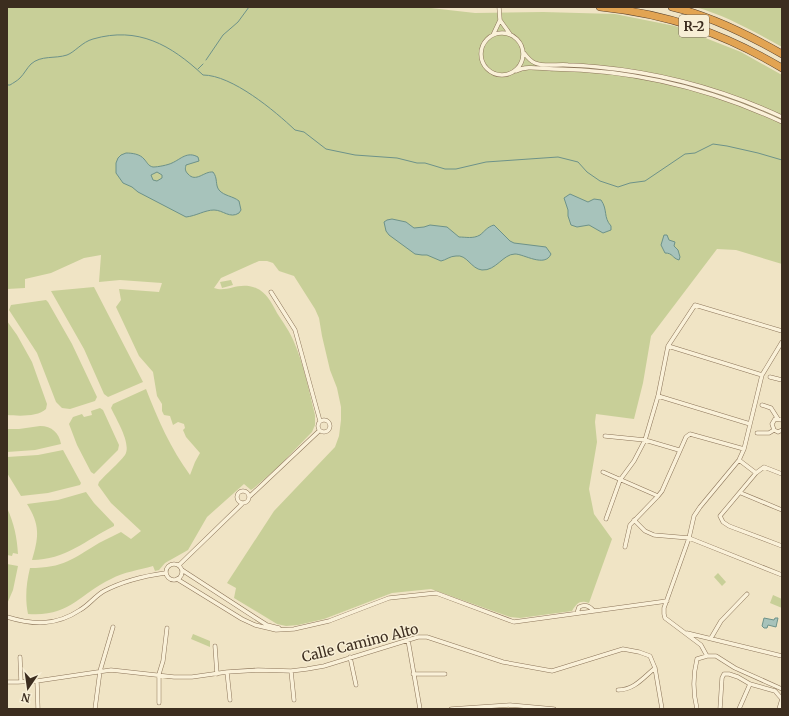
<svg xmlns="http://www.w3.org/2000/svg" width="789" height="716" viewBox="0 0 789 716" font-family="Merriweather,serif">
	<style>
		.green { fill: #c8cf98 }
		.water { fill: #a7c3bb; stroke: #6d9289; fill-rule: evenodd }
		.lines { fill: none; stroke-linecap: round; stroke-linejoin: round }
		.stream { stroke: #6d9289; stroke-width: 1 }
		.minor-casing { stroke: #8c755a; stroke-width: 4.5 }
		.motorway-casing { stroke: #5a432e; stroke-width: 8 }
		.minor { stroke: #faf1d9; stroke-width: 3.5 }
		.motorway { stroke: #e2a453; stroke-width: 7 }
		.labels { text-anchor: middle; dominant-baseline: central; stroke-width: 3; stroke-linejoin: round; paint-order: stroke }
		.shield { fill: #f7eed5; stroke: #746756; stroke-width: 1 }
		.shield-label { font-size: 13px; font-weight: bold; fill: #3c2d1f }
		.street-label { font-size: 14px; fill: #3c2d1f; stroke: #f7eed5 }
	</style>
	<rect width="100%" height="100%" fill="#f0e4c5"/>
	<path class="green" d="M7 7H422L475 13 543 12 615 14 675 26 741 52 782 75V264L736 250 717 249 651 336 643 383 634 419 596 414 595 422 597 442 589 489 594 514 612 539 589 603C580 600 577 603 572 611L520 618 510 617 431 589 392 593 324 619 298 625 286 626 277 624 234 598 236 588 227 583 274 511 335 447 339 436 341 420V407L337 388 330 370 322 336 319 318 315 309 294 276 279 271 273 263 267 261H259L221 278 214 288C228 293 238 281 256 288 266 292 272 303 277 313 283 322 290 332 294 342 304 365 309 391 315 415V425L312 432 277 468 254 488 251 490 244 484 207 517 188 550 165 563 159 570 155 571 153 566C139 570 124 572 111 579 78 595 70 617 28 614 25 599 26 584 30 568 64 568 72 559 99 543 106 539 114 536 121 532L131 539 141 531 111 503 98 485 99 482C107 473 118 464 125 455 132 444 116 419 111 408L113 404 146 389C158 420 171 449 190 475L195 462 200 453 186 437 183 430 185 428 184 424 178 422 173 425 170 416 164 415 162 411V404L157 396 153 372 139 356 116 307 121 300 119 289 159 292 162 283 120 280 99 282 101 255 84 258 51 273 25 279V288L7 289Z
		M695 7H782V47C755 32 725 15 695 7Z
		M231 280 233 285 222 288 220 282Z
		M94 287 143 382 108 397 104 394 84 349 51 291Z
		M46 300 48 302 72 344 97 397 95 401 70 409 62 408 56 402 37 353 9 310 11 305Z
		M7 321 17 335 32 362 47 404 46 409C38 417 18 416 7 415Z
		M100 408 103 410 119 445 118 450 94 474 91 472 77 445 69 424 73 417 82 414 84 417 92 415 91 411Z
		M40 426C52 426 59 433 61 444L35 450 7 452V429H19Z
		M63 450 81 483 80 485 48 493 21 496 7 473V457L38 455Z
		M86 492 94 503 114 524V526C86 540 65 560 32 560 39 536 40 525 27 504L58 500Z
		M7 508C14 523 17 537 18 554L13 553 12 556 7 555Z
		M7 564 18 566 13 590 7 604Z
		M718 573 726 582 722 586 714 577Z
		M773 595 782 599V608L770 603Z
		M193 634 210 641V647L191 639Z"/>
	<path class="water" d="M126 153C132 153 140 154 144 159 147 162 148 166 153 167 158 167 168 165 172 163 181 159 187 151 198 157L199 161 186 165C185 169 185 171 188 174 196 183 204 171 213 172 218 178 215 185 219 190 224 196 233 196 239 201L241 210 239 213C230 219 223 210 214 210 205 210 196 216 186 217L138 192 132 187 123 183 116 173V163L118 158 121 155ZM157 172 162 175V178L157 181 153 180 151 175Z
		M570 194 588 202 594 199 601 200C608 210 603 217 611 226V230L603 233 589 225 577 227 571 225 568 216V210L564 198Z
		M392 219 406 222 414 228 424 227 430 225 447 227 459 237C466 237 473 239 480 235 485 231 487 227 494 225L510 241 514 243 546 247 551 254C545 268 524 254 515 254 503 254 496 271 482 270 471 269 467 254 456 256 450 256 446 260 441 261L427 255H422L415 254 389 235 386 231 384 222 387 220Z
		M664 235H667L669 240 675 242 674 246 678 250 680 257 679 260C672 258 673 253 665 253L661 245Z
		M764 618 774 620 775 618H778L776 627 768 625 767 628H764L762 626Z"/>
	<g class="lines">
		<path class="stream" d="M206 60 223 35 238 22 249 7
			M198 69 203 64
			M7 85H10C13 83 17 81 20 78 24 74 27 68 31 64 41 55 55 59 67 55 75 52 82 42 93 39 138 26 171 45 203 75 232 75 275 111 295 130L304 132 326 149 355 155 397 158 417 163H425L445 169H456L486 162 558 157 578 162 587 172 600 181 618 187 630 183 645 181 685 154 695 153 713 144 727 146 758 153 782 160"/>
		<defs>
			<path id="minor" d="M500 20 510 34
				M481 54a21 21 0 1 1 42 0a21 21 0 1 1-42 0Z
				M493 35 500 20 499 7
				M524 53C527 57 530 61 535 63 544 67 558 64 568 65 578 65 588 66 598 67 662 73 724 90 782 117
				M516 71C527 65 541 69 554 69 633 70 711 89 782 122
				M271 292 295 330 320 421
				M668 346 762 375
				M770 377 782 380
				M658 396 750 424
				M762 405 771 408 778 419
				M318 426a6 6 0 1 1 12 0a6 6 0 1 1-12 0Z
				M782 420 775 419 772 424 774 430 778 432 782 430
				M757 433H769L774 430
				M605 436 645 440 679 450
				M739 460 756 473
				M603 472 658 496
				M782 474 764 467 756 473 720 516 723 522 729 526 782 546
				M237 497a6 6 0 1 1 12 0a6 6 0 1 1-12 0Z
				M741 493 782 510
				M249 497 319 431
				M606 519 620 480 634 461 645 440 658 396 668 346 695 305 782 331
				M634 520 645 531 654 535 689 538 782 575
				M625 547 630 525 658 496 662 491 686 437 690 434 744 449
				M166 572a8 8 0 1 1 16 0a8 8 0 1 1-16 0Z
				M179 565 243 503
				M182 570 259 620 267 625 279 628
				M177 579 242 619 255 625 276 630 294 629 329 621 389 598 436 593 514 622 667 601
				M577 613 579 607C586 604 589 606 594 611
				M7 617C33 625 56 626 80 610 89 605 95 596 104 591 123 581 144 576 165 573
				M687 633 782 656
				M711 638 721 621 747 594
				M408 640 420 709
				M215 646 217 674
				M707 656 701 645 665 618 664 614V608L689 538 694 516 700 507 739 460 744 449 762 375 782 342
				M20 657 21 682
				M350 657 356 685
				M291 671 294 700
				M227 672 230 700
				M413 674H445
				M37 681 38 709
				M7 682H18L37 681 111 670 174 677H192L227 672 258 670 291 671 307 669 324 666 418 637H427L503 662 552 671 623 649 639 652 650 656 655 668 662 709
				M618 690C634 690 643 678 655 668
				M159 703V674L163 661 167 628
				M95 709 100 671 113 627
				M451 709 510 705 554 709
				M697 709C693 693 693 675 697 659L707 656H716L735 668 782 689
				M720 709 722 678 724 674H729L738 677 750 684 775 691 782 699
				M739 709 750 684
				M779 709 782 699"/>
			<path id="motorway" d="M600 7C668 14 723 33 782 68
				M672 7C711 16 747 34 782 54"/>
		</defs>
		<use href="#minor" class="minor-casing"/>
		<use href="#motorway" class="motorway-casing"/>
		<use href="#minor" class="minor"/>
		<use href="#motorway" class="motorway"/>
	</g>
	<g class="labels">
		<rect class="shield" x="679" y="15" width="30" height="22" rx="3"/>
		<g class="shield-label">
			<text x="694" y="26">R-2</text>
		</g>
		<g class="street-label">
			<text transform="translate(360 643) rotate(-14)">Calle Camino Alto</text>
		</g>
	</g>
	<rect width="789" height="716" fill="none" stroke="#3c2d1f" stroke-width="16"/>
	<g transform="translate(28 688) rotate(193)" stroke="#f7eed5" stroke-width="3" paint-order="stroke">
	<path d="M0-3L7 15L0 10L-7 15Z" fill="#3c2d1f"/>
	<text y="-6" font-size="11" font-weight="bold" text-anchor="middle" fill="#3c2d1f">N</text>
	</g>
</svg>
